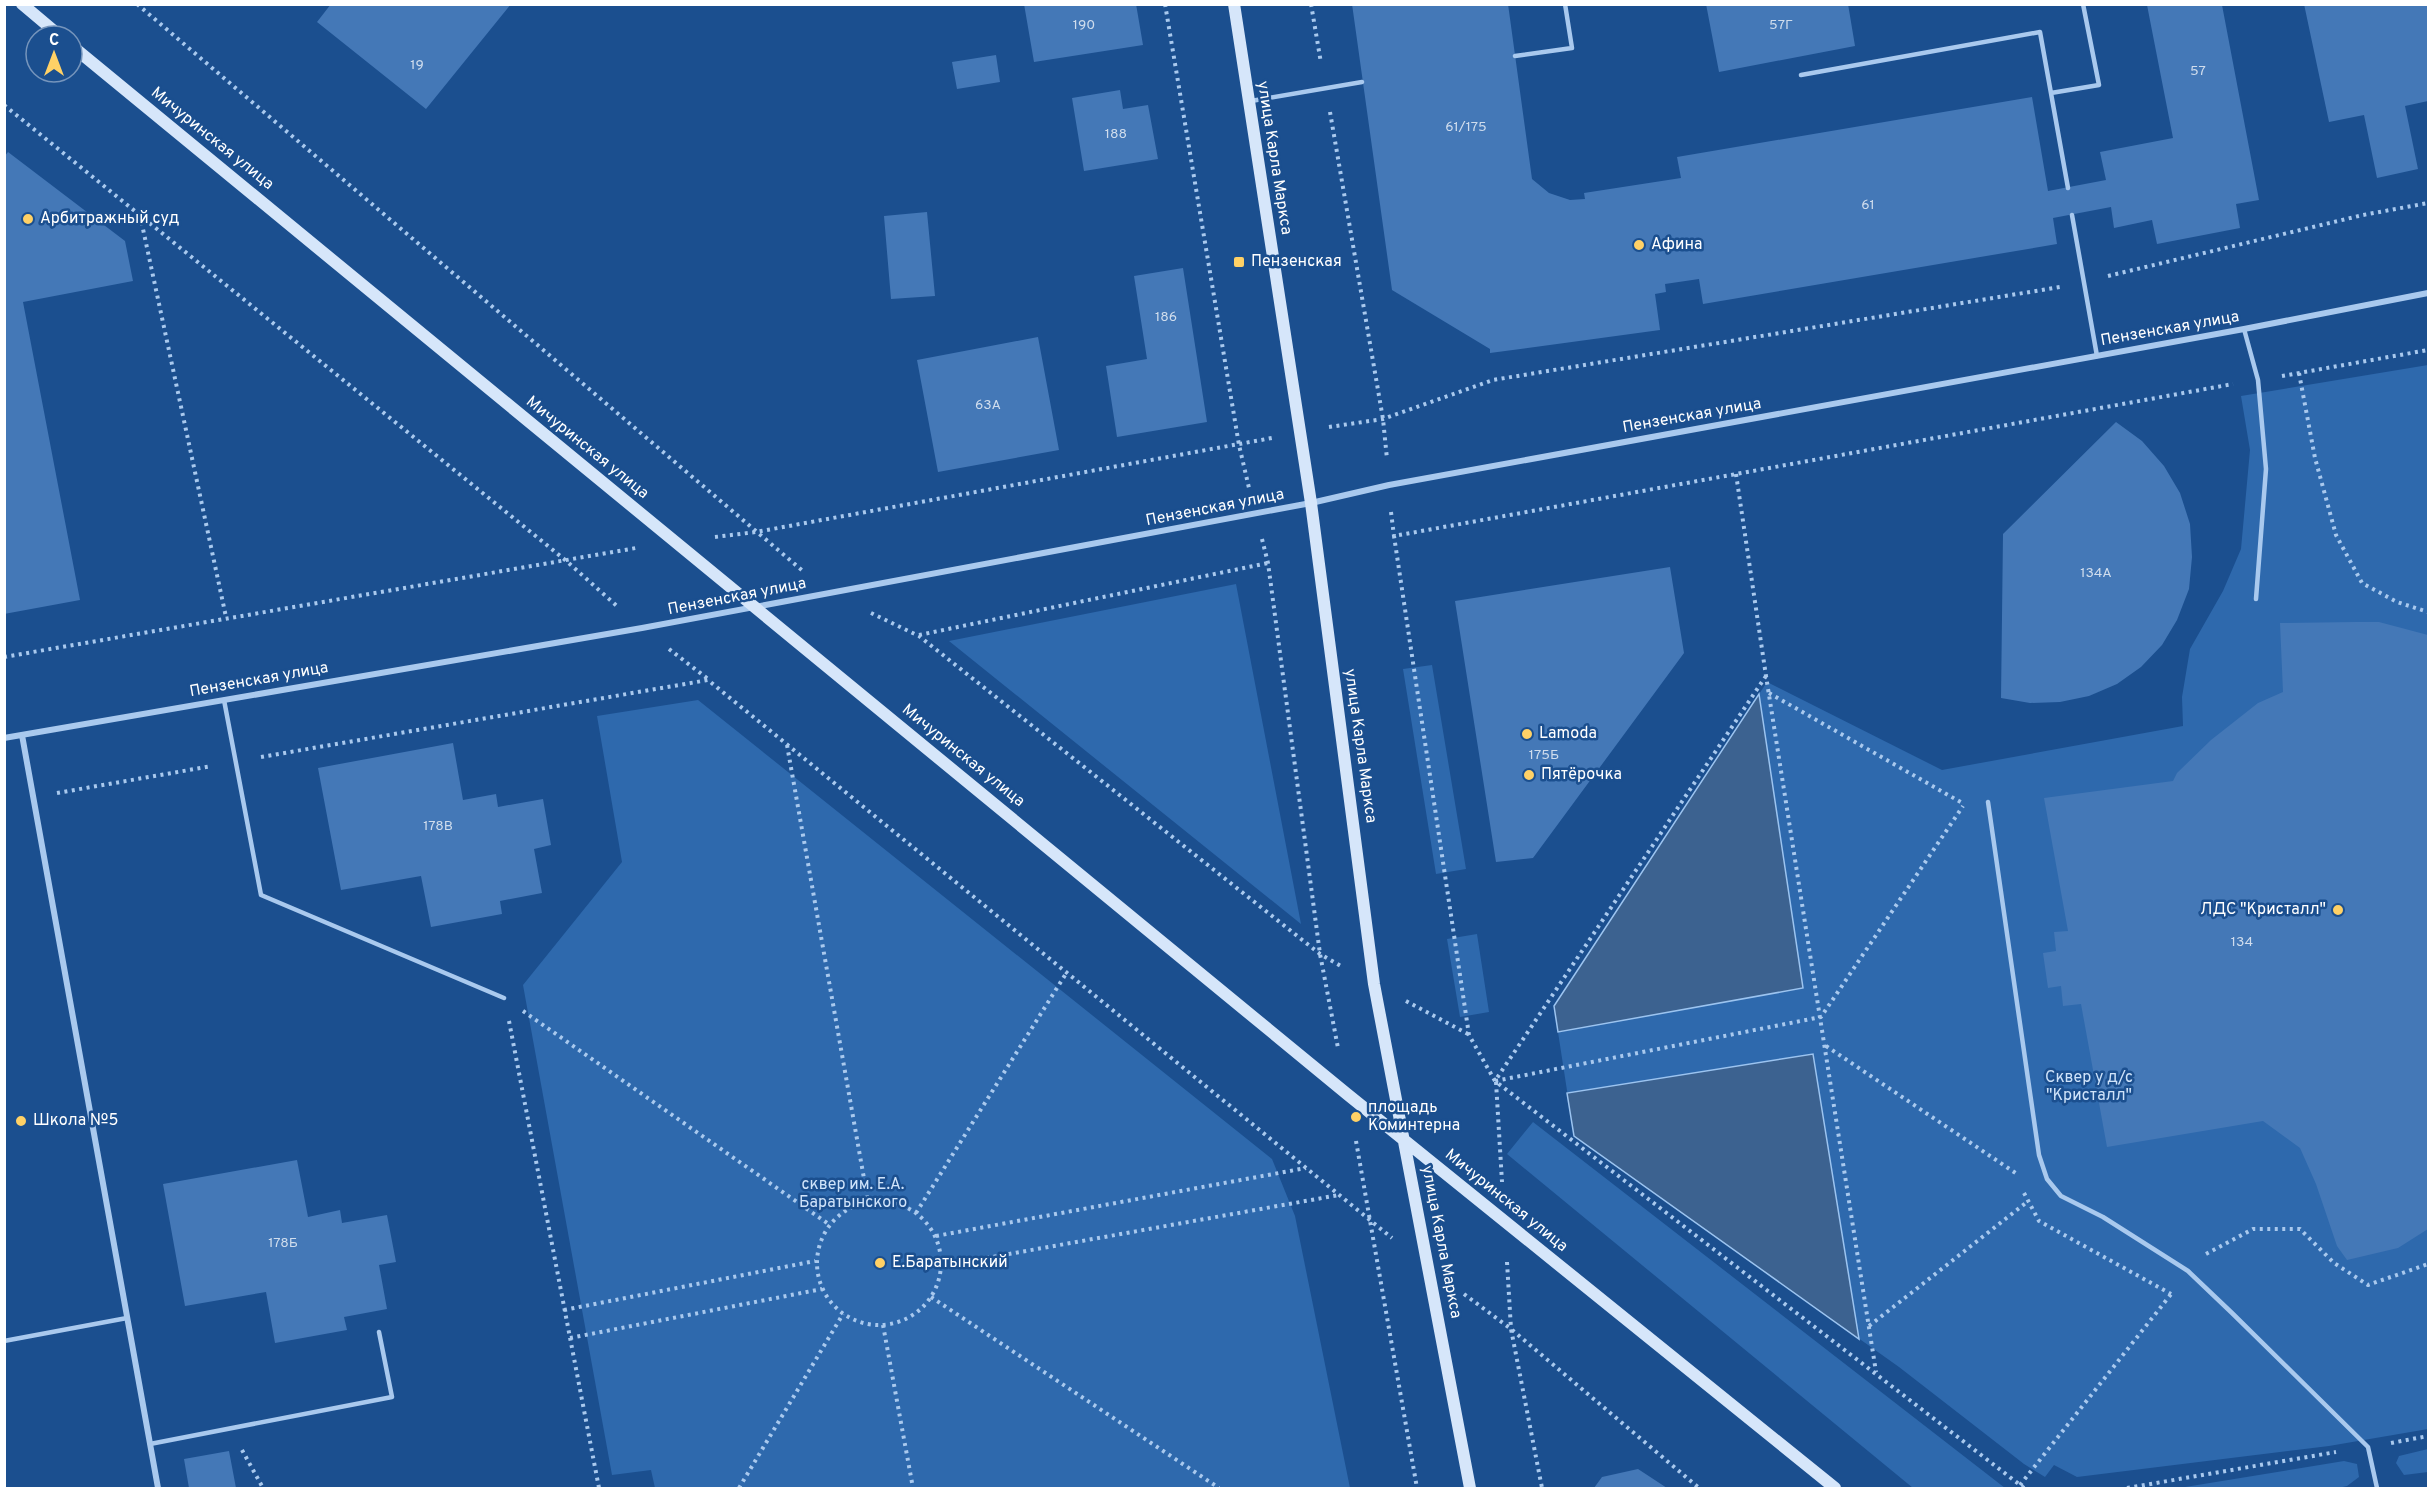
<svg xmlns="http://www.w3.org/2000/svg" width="2433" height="1493" viewBox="0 0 2433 1493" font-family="Overpass,sans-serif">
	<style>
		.green { fill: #2e69ad }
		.water { fill: #3c6290; stroke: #9cc4f0; stroke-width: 1.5 }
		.building { fill: #4478b7 }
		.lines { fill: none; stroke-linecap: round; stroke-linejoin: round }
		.path { stroke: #a9c9ee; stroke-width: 4; stroke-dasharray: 3 4.5; stroke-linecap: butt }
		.lane { stroke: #a9c9ee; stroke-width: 4.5 }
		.street { stroke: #a9c9ee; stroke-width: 6 }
		.secondary { stroke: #d6e6fa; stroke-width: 12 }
		.poi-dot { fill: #ffd166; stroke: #1b4f8f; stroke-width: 2 }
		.labels { text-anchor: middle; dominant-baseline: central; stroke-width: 5; stroke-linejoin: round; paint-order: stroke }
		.number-label { font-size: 14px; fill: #d0dded }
		.street-label { font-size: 16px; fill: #fff; stroke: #1b4f8f }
		.poi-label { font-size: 16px; fill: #fff; stroke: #1b4f8f; text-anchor: start }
		.park-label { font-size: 16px; fill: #cfe3fa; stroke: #1b4f8f }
	</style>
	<rect width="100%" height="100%" fill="#1b4f8f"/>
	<path class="green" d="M2428 365V1429L2329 1446 2077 1477 2054 1465 2045 1477 2024 1464 1899 1367 1574 1136 1554 1006 1767 682 1942 770 2183 726 2182 697 2190 649 2223 591 2241 549 2250 450 2241 396Z
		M1236 584 1301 924 949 641Z
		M1432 665 1466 869 1436 874 1403 669Z
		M698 700 1272 1159 1295 1216 1350 1488H655L651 1470 612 1475 523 985 622 862 597 716Z
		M1477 934 1489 1012 1460 1017 1447 939Z
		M1533 1122 2005 1488H1913L1507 1154Z
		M2428 1449V1472L2404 1475 2396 1463 2399 1456Z
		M2344 1461 2357 1464 2359 1477 2347 1486 2338 1488H2179Z"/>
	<path class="water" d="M1759 694 1803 988 1558 1032 1554 1006Z
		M1813 1054 1859 1339 1574 1136 1567 1093Z"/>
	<path class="building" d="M331 4H511L426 109 317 22Z
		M1024 4H1136L1143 45 1034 62Z
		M1352 4H1508L1532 179 1549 193 1570 200 1585 199 1584 193 1681 178 1677 157 2032 97 2048 191 2106 180 2100 152 2173 138 2147 5H2222L2259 200 2236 204 2240 228 2157 244 2152 220 2114 228 2111 207 2053 218 2057 244 1703 304 1699 279 1665 284 1666 292 1655 294 1660 330 1490 353V349L1392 290Z
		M1706 4H1848L1855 46 1719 72Z
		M2304 4H2428V101L2405 106 2418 169 2377 178 2364 115 2329 122Z
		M996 55 1000 82 957 89 952 62Z
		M1120 90 1123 109 1148 105 1158 159 1084 171 1072 98Z
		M8 152 125 241 133 281 23 302 80 600 4 614V157Z
		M927 212 935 296 891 299 884 216Z
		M1183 268 1207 422 1117 437 1106 366 1147 359 1134 276Z
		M1038 337 1059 450 938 472 917 360Z
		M2116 422 2142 441 2164 466 2180 493 2190 524 2192 557 2189 589 2177 620 2162 645 2141 667 2117 684 2089 696 2060 702 2030 703 2001 698 2003 534Z
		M1670 567 1684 653 1533 858 1496 862 1455 601Z
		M2355 622H2379L2428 635V1229L2398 1248 2347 1260 2337 1246 2316 1184 2300 1148 2263 1121 2107 1147 2081 1004 2063 1006 2061 986 2048 988 2043 953 2056 951 2054 932 2068 931 2044 798 2173 781 2177 773 2211 740 2258 703 2283 692 2280 623Z
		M453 743 463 800 496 794 498 807 543 799 551 845 534 849 542 893 500 901 502 914 431 927 421 876 341 890 318 768Z
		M297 1160 308 1217 340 1210 342 1223 387 1215 396 1262 379 1265 387 1309 344 1317 347 1330 275 1343 266 1292 185 1306 163 1184Z
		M229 1451 236 1488H189L184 1459Z
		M1638 1469 1667 1488H1594L1602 1477Z"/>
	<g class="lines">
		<path class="path" d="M137 4 804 572
			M1165 4 1239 445 1249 488
			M1311 4 1321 63
			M4 105 564 559 617 606
			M1330 112 1383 419 1387 459
			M140 215 226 617
			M2108 276 2363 215 2428 203
			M2299 373 2315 458 2336 535 2362 583 2397 602 2428 612
			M2282 376 2428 350
			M1329 427 1383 419 1493 380 2060 287
			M1736 474 1766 676 1876 1372
			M1391 512 1394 536
			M715 537 756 532 1272 438
			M1262 539 1268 563 1320 954 1338 1048
			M871 613 919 636 1320 954 1341 966
			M919 635 1268 563
			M669 649 708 679
			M4 657 636 548
			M1766 676 1495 1081 1821 1017 1963 806
			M1769 693 1964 804
			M787 745 868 1201
			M261 757 708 680 1392 1238
			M57 793 212 766
			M1406 1001 1468 1034
			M523 1011 830 1225
			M509 1021 599 1488
			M1826 1046 2017 1174
			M1496 1082 1502 1182
			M1356 1141 1417 1488
			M2024 1193 2039 1221 2171 1294
			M817 1263a62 62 0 1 1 124 0a62 62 0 1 1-124 0Z
			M916 1213 1067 972
			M936 1236 1306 1168
			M2206 1254 2253 1229H2300L2334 1263 2368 1285 2428 1264
			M1507 1262 1511 1329 1542 1488
			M942 1266 1339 1195
			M1464 1294 1511 1329 1699 1488
			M931 1297 1219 1488
			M564 1310 815 1261
			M883 1325 913 1488
			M1869 1326 2027 1202
			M570 1338 822 1289
			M2391 1443 2428 1436
			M242 1450 263 1488
			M2020 1485 2172 1293
			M739 1488 843 1314
			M2024 1488 1495 1081 1469 1035 1394 536 2233 384
			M2127 1488 2336 1452"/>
		<path class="lane" d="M1515 56 1572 48 1565 4
			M1801 75 2040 32 2068 188
			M2051 93 2099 85 2083 4
			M1251 101 1362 82
			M2072 215 2097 356
			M2244 329 2258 380 2266 469 2256 599
			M224 700 261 895 504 998
			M1988 802 2039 1155 2047 1179 2061 1196 2103 1217 2188 1271 2232 1313 2368 1447 2377 1488
			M4 1341 127 1318
			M150 1444 392 1397 379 1332"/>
		<path class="street" d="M22 735 158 1488
			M4 738 642 628 1311 503 1389 485 2244 329 2428 293"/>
		<path class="secondary" d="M22 4 60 36
			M1234 4 1311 503 1374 984 1470 1488
			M72 46 1347 1094 1835 1488"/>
	</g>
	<g class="poi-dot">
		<circle cx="28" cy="219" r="6"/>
		<circle cx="1639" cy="245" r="6"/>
		<rect x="1233" y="256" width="12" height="12" rx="3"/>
		<circle cx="1527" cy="734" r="6"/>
		<circle cx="1529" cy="775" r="6"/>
		<circle cx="2338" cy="910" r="6"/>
		<circle cx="1356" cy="1117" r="6"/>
		<circle cx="21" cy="1121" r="6"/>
		<circle cx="880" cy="1263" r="6"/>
	</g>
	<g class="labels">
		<g class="number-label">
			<text x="1084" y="25">190</text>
			<text x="1781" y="25">57Г</text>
			<text x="417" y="65">19</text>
			<text x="2198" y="71">57</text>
			<text x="1466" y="127">61/175</text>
			<text x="1116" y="134">188</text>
			<text x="1868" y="205">61</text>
			<text x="1166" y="317">186</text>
			<text x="988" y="405">63А</text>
			<text x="2096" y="573">134А</text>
			<text x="1544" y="755">175Б</text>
			<text x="438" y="826">178В</text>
			<text x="2242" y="942">134</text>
			<text x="283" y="1243">178Б</text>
		</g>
		<g class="street-label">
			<text transform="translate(212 139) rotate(39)">Мичуринская улица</text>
			<text transform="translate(1274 158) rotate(81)">улица Карла Маркса</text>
			<text transform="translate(2170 329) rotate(-10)">Пензенская улица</text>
			<text transform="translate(1692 416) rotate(-10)">Пензенская улица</text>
			<text transform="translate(587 448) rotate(39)">Мичуринская улица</text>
			<text transform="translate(1215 508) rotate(-11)">Пензенская улица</text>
			<text transform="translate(737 597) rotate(-11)">Пензенская улица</text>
			<text transform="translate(259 680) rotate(-10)">Пензенская улица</text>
			<text transform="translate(1360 746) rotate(82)">улица Карла Маркса</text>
			<text transform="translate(963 756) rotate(39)">Мичуринская улица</text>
			<text transform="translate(1506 1201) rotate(39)">Мичуринская улица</text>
			<text transform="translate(1441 1242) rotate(79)">улица Карла Маркса</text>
		</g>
		<g class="poi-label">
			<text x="40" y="219">Арбитражный суд</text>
			<text x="1651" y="245">Афина</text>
			<text x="1251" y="262">Пензенская</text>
			<text x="1539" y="734">Lamoda</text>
			<text x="1541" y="775">Пятёрочка</text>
			<text x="2326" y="910" text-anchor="end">ЛДС "Кристалл"</text>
			<text x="1368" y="1108">площадь<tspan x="1368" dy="18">Коминтерна</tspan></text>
			<text x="33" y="1121">Школа №5</text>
			<text x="892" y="1263">Е.Баратынский</text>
		</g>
		<g class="park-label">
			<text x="2089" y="1078">Сквер у д/с<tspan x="2089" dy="18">"Кристалл"</tspan></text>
			<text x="853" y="1185">сквер им. Е.А.<tspan x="853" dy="18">Баратынского</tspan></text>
		</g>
	</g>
	<rect width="2433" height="1493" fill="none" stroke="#ffffff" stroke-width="12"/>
	<g transform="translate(54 54)"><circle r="28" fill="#1b4f8f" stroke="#7695bc" stroke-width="1.5"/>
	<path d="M0-4.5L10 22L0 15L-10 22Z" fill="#ffd166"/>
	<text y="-9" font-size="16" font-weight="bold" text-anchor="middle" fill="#ffffff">С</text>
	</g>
</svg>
